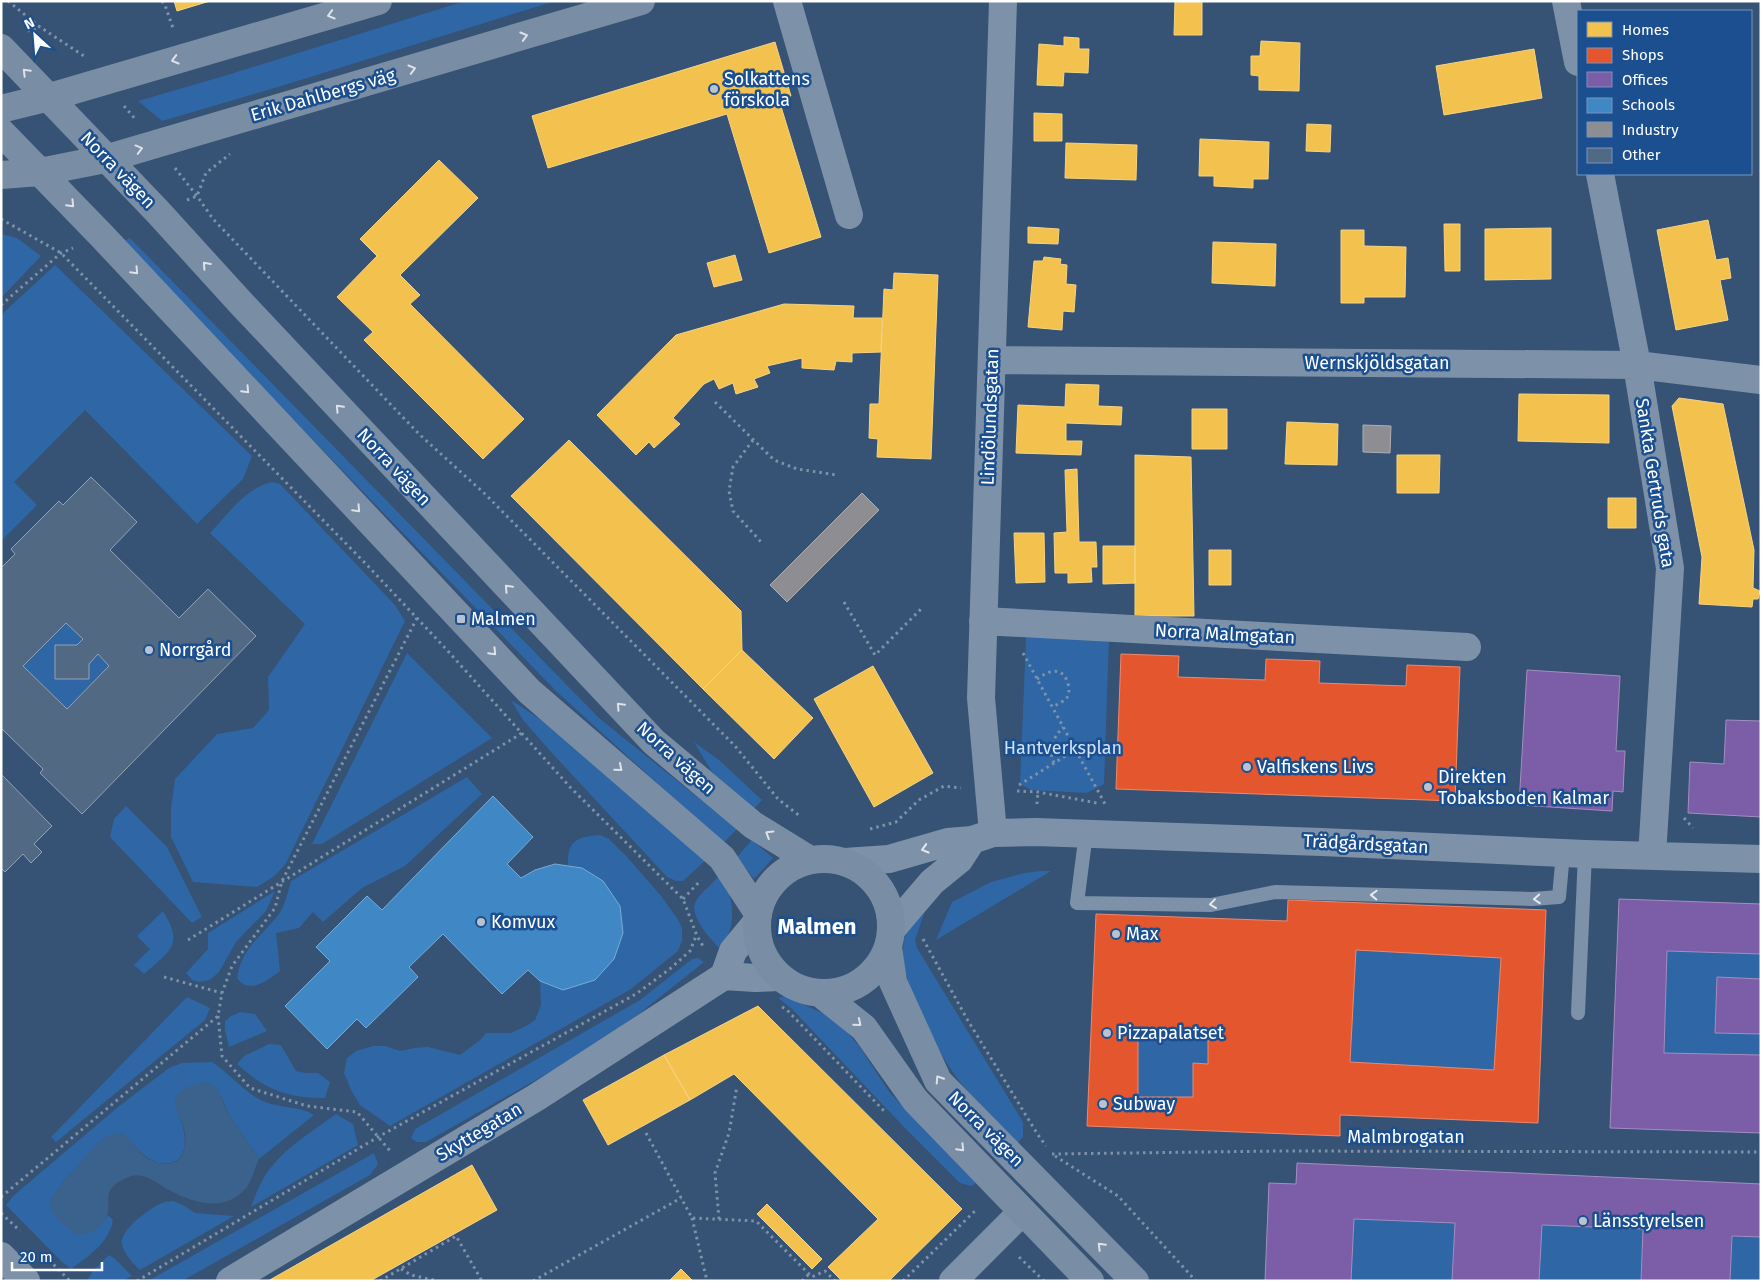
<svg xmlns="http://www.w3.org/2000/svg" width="1762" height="1282" viewBox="0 0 1762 1282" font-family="'Fira Sans',sans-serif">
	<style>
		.green { fill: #2f66a5 }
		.water { fill: #3b618d }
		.homes { fill: #f2c14e; stroke: #f6d483 }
		.shops { fill: #e4572e; stroke: #ec896d; fill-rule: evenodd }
		.offices { fill: #7b5ea7; stroke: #a38ec1 }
		.schools { fill: #3f88c5; stroke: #79acd6 }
		.industry { fill: #8d8d92; stroke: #afafb3 }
		.building { fill: #526984; stroke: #92a2b6; fill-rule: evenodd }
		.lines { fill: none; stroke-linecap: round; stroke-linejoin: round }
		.path { stroke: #7d92a8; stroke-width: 3; stroke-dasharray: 2.5 4; stroke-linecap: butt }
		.lane { stroke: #7d92a8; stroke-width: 14 }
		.street { stroke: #7d92a8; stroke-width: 28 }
		.secondary { stroke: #798da4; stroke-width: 28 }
		.oneway { stroke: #dee2e8 }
		.oneway2 { stroke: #e5e9ee }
		.poi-dot { fill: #b9c2ce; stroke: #1b4f8f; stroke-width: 2 }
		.labels { text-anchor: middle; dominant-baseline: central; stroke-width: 5; stroke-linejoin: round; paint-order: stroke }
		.poi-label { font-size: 18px; fill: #fff; stroke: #1b4f8f; text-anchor: start }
		.street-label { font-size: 18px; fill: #fff; stroke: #1b4f8f }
		.park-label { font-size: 18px; fill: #cfe3fa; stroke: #1b4f8f }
		.district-label { font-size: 22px; font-weight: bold; fill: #fff; stroke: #1b4f8f }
	</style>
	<rect width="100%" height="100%" fill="#365274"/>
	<path class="green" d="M465 1H555L278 87 162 121 138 101 224 76Z
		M1 234 17 238 41 256 1 298Z
		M130 238 599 718 737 829 723 843 557 692 121 242Z
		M55 265 252 456 243 479 197 524 85 410 14 482 37 505 1 541V315Z
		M273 482 280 484 395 605 405 621 285 865 273 877 257 887 193 882 171 837V808L175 779 217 734 253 728 269 710 268 677 305 624 210 533C227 515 247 486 273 482Z
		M66 623 83 639 77 645H55L89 664 98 654 109 666 67 709 23 666Z
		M1026 637H1109L1104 784 1087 793 1031 790 1020 784Z
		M407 653 492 738 322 844H312Z
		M511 700 576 743 706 860 683 881H676L667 877 552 753 523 720Z
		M694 742 719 760 762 800 753 810 715 777Z
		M467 777 482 794 405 866 362 888 323 922 313 912 299 928 276 933 280 971C267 981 249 995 237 978 241 948 262 936 279 914 285 905 288 891 291 881Z
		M126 806 167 847 202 917 192 923 110 837 114 819Z
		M600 835 609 839 628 858 662 897 679 921 682 929V941L678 951 631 989 390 1126 360 1105 352 1092 344 1073 347 1058 356 1051 373 1046H385L400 1051 414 1048 428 1047 460 1055 480 1040 486 1033H511L528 1025 535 1020 541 1005 540 981 563 990 595 980 614 959 623 933 620 906 603 881 582 868 568 866C567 841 576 837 600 835Z
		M752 840 773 858 754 879 737 857Z
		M1041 871H1051L936 940 952 902 991 882 1024 873Z
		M719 876C722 882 727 888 729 894 735 911 733 936 719 948 710 938 690 917 695 903 699 894 712 884 719 876Z
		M275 891 266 911 236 942 219 972 210 980 199 982 192 980 186 973 208 949V933Z
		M163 911C184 945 171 950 144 974L134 965 150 949 137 936Z
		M925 911 915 940 917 948 1023 1122V1137L1017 1144C998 1124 977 1104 960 1082 936 1050 891 974 906 933 907 929 908 922 911 919 915 916 920 914 925 911Z
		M1356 950 1501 958 1494 1070 1350 1062Z
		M1667 951 1761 954V979L1717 977 1715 1033 1761 1034V1055L1664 1053Z
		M698 958 704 962 640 1013 594 1047 426 1142H417L411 1138 415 1129 640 1000 692 959Z
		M784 996 825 1014 848 1033 859 1046 890 1093 976 1183 971 1186 960 1183 905 1128 792 1009 778 998Z
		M187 997 210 1008 205 1020 56 1142 51 1137Z
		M240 1012 255 1014 267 1031 229 1047 225 1030V1021L231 1016Z
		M1138 1031H1208V1064H1193V1097H1138Z
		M269 1044 281 1045 296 1071 305 1073H318L330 1082 325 1098C288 1098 265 1090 237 1064L244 1056Z
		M212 1062C231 1074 244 1093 265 1102 280 1108 300 1106 314 1115L259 1159 230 1116 221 1096 178 1112C184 1127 193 1157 170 1163 163 1164 158 1164 152 1160 141 1155 134 1145 126 1136L105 1137 63 1182 51 1200 101 1224 108 1215 113 1220C109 1243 89 1256 71 1269L62 1262 6 1205 13 1196 118 1107 169 1068 182 1063Z
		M336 1114 353 1124 358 1145 251 1207C256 1193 262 1178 272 1166 289 1145 314 1130 336 1114Z
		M374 1153 378 1164 370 1175 182 1281H148Z
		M173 1201 183 1205 195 1213 234 1216 140 1270C133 1264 124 1254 122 1244 119 1230 153 1205 165 1202 168 1201 171 1202 173 1201Z
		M1354 1219 1455 1223 1452 1281H1351Z
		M1542 1225 1643 1229 1641 1281H1539Z
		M1732 1236 1761 1237V1281H1730Z
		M109 1255 114 1258 132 1276 122 1281H91L88 1279 93 1271Z"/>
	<path class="water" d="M202 1082 210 1083 216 1087 230 1116 259 1159C255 1167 252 1180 247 1187 225 1214 193 1203 167 1189 156 1183 143 1171 129 1177 122 1180 112 1184 109 1193 107 1200 110 1209 107 1215 103 1227 89 1235 77 1235 68 1228 54 1218 51 1207 47 1193 95 1148 105 1137 110 1135 115 1132 120 1133 128 1134 132 1144 137 1149 145 1159 161 1168 175 1162 188 1155 187 1135 182 1123 180 1117 176 1111 175 1105 173 1090 191 1085 202 1082Z"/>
	<path class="homes" d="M174 1H210L177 11Z
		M1175 1H1202V35H1174Z
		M1064 37 1079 38V49H1089L1088 73 1064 72 1063 86 1037 85 1039 44 1064 46Z
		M1261 41 1300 43 1299 91 1259 90V76L1251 75V56H1260Z
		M775 42 791 96 779 100 821 237 769 253 727 114 548 168 532 116Z
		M1534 49 1542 98 1444 115 1436 66Z
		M1034 113 1062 114V141H1034Z
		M1307 124 1331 125 1330 152 1306 151Z
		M1200 139 1269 142 1268 179H1253V188L1214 186V176H1199Z
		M1066 143 1137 145 1136 180 1065 178Z
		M439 160 478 198 400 275 420 295 410 304 524 419 483 459 364 340 373 332 337 297 377 256 360 239Z
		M1708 220 1716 260 1728 258 1731 278 1720 280 1728 320 1676 330 1657 230Z
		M1444 224H1460V271H1445Z
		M1028 227 1059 229 1058 244 1028 243Z
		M1551 228V279L1485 280V229Z
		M1341 230H1364V246L1406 247 1405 297H1364V303H1341Z
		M1213 242 1276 244 1275 286 1212 283Z
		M735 255 742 280 714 287 707 263Z
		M1044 257 1061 259 1060 264 1067 265 1066 284 1076 285 1074 312 1063 311 1062 330 1028 327 1034 261H1043Z
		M894 273 938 275 931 459 877 457 878 439 869 438 870 404H879L884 289 893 290Z
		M784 304 854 306 853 318H882L881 352 852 353V362L836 361 834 370 802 368V358L767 366 770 373 754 379 758 387 736 394 733 383 719 389 714 379 704 384 673 418 680 424 654 448 649 442 636 455 597 415 676 335Z
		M1066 384 1099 385 1098 406 1122 407 1121 425 1066 423V441H1082L1081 455 1016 453 1018 405 1065 407Z
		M1519 394 1609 395V443L1518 441Z
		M1679 398 1723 404 1754 550 1753 588 1760 591 1758 599H1753L1752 607 1699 604 1702 557 1672 406Z
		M1192 409H1227V449H1192Z
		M1287 422 1338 424 1337 465 1285 464Z
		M569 440 741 611 742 650 703 689 511 496Z
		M1135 455 1191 457 1194 616H1135Z
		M1397 455H1440L1439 493H1397Z
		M1077 469 1079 542H1096L1097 567H1091L1092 582 1068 583V573H1055L1054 533 1067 532 1065 470Z
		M1608 498H1636V528H1608Z
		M1014 533H1044L1045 582 1016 583Z
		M1103 546H1135V583L1103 584Z
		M1209 550H1231V585H1209Z
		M742 650 813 718 774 759 703 689Z
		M873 666 933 773 874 807 814 699Z
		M758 1006 962 1209 889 1281H842L828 1267 878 1219 734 1074 690 1100 664 1055Z
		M664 1055 690 1100 608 1145 583 1100Z
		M472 1165 497 1210 370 1281H268Z
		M767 1204 822 1259 812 1269 757 1214Z
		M681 1269 693 1281H669Z"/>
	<path class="shops" d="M1121 654 1179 656 1178 677 1265 680 1266 659 1320 661 1319 683 1406 686 1407 665 1460 667 1455 801 1116 789Z
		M1288 900 1546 910 1538 1123 1340 1115V1136L1087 1126 1096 914 1287 921ZM1356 950 1501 958 1494 1070 1350 1062ZM1138 1031H1208V1064L1193 1063V1097H1138Z"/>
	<path class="offices" d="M1527 670 1620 676 1616 751H1625L1623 792 1613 791 1612 811 1519 805Z
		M1726 720 1761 721V817L1688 813 1690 762 1724 764Z
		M1619 899 1761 904V954L1667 951 1664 1053 1761 1055V1133L1610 1128Z
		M1717 977 1761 979V1034L1715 1033Z
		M1297 1163 1761 1184V1237L1732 1236 1730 1281H1641L1643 1229 1542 1225 1539 1281H1452L1455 1223 1354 1219 1351 1281H1265L1269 1183 1296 1184Z"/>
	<path class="schools" d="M493 796 533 837 507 864 521 878 535 870 555 864 582 868 603 881 620 906 623 933 614 959 595 980 563 990 540 981 528 970 502 994 443 934 409 967 418 977 366 1028 357 1019 327 1049 285 1006 330 961 316 947 367 896 382 910Z"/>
	<path class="industry" d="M1363 425 1391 426 1390 453 1363 452Z
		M862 493 879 510 787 602 770 585Z"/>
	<path class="building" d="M91 477 137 522 110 550 179 618 208 589 256 636 82 814 40 773 43 769 1 728V568L15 554 11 549 59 501 63 505ZM66 623 83 639 77 645H55V679H89V664L98 654 109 666 67 709 23 666Z
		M1 774 52 826 34 844 42 852 31 863 23 854 5 872 1 868Z"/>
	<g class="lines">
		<path class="path" d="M8 1 40 27 84 56
			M162 1 165 5 174 31
			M27 31 40 27
			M124 106 136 120
			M175 168 197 196 213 219 419 434 485 494 735 746 778 799 801 817
			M187 200 197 196 206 173 230 154
			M1 219 61 253 367 565 446 649 570 787 683 899 697 936 703 946
			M1 305 61 253 73 248
			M715 402 774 460 797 469 837 475
			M753 440 733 467 729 491 733 511 762 543
			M844 602 875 655 921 609
			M1023 653 1105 804
			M1037 679C1043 675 1052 669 1059 672 1068 675 1072 692 1066 699 1062 702 1057 705 1052 707
			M1054 763C1047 748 1053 739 1063 727
			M1019 785 1075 750
			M1017 791 1038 792 1097 803
			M1037 804 1038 792
			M1684 818 1693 828
			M870 829 896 822 919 800 944 786 961 788
			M683 899 701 880
			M923 939 967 1019 1038 1135 1046 1146
			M188 940 522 733
			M164 977 222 993
			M782 1007 786 1009 886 1113
			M218 1016 222 1056 250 1088 307 1106 357 1112 391 1152
			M646 1133 692 1218 756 1221 812 1277 825 1271 835 1281
			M1052 1154 1279 1151 1761 1152
			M1055 1156 1118 1196 1196 1281
			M1 1197 218 1016 222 993 232 966 275 908 282 881 417 618
			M1 1213 20 1231
			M692 1218 707 1281
			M719 1219 715 1173 729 1133 737 1086
			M1019 1257 1044 1281
			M49 1260 70 1281
			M401 1269 411 1275 438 1281
			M137 1281 378 1137 636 994 671 968 690 951 696 936
			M380 1281 456 1236 482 1281
			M533 1281 681 1198
			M802 1281 809 1274
			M903 1281 977 1209"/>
		<path class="lane" d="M1086 833 1077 903 1211 905 1275 892 1532 899 1559 897 1563 853
			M1578 1013 1585 854"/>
		<path class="street" d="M787 1 849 215
			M1566 1 1578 62
			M1600 174 1637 365 1670 568 1652 856
			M992 360 1637 365 1761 380
			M983 621 1467 647
			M993 833 981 698 1003 1
			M845 862 889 859 948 842 972 840 993 833 1036 832 1322 842 1585 854 1761 859
			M891 930 932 882 959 860 972 840
			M724 976 733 951 757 922
			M1 1256 26 1281
			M230 1281 537 1097 724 976 755 978 780 977
			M953 1281 1022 1212"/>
		<path class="secondary" d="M1 48 158 212 239 301 654 742 753 825 810 860
			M1 109 50 97 378 1
			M1 132 102 236 529 691 722 858 758 913
			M1 175 40 172 105 159 641 1
			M757 926a67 67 0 1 1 134 0a67 67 0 1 1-134 0Z
			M888 947 893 982 938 1081 1135 1281
			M820 993 864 1028 915 1100 1090 1281"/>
	</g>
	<defs><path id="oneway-chevron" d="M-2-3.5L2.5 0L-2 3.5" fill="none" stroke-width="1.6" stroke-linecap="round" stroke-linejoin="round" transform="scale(1.25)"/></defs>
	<g class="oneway">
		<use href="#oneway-chevron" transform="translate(331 15) rotate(164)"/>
		<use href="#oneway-chevron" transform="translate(524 36) rotate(-17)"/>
		<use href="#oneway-chevron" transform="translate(175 60) rotate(164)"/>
		<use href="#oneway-chevron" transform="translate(412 69) rotate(-16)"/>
		<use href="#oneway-chevron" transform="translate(26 72) rotate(-135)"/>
		<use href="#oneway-chevron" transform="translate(139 149) rotate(-15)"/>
		<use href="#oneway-chevron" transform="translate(71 204) rotate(46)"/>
		<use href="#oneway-chevron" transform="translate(206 265) rotate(-132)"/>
		<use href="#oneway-chevron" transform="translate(135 271) rotate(47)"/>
		<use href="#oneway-chevron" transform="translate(246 390) rotate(47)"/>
		<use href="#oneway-chevron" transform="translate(339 408) rotate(-133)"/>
		<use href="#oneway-chevron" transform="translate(357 509) rotate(47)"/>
		<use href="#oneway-chevron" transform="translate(508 588) rotate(-133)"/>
		<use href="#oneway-chevron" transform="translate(493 652) rotate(46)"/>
		<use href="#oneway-chevron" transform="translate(620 706) rotate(-133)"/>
		<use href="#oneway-chevron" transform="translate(619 768) rotate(41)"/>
		<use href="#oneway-chevron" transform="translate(769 834) rotate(-148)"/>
		<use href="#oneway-chevron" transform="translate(858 1023) rotate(40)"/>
		<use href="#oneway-chevron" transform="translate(939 1079) rotate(-123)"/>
		<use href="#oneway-chevron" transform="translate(961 1148) rotate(46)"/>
		<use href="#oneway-chevron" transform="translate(1101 1246) rotate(-135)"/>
	</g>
	<g class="oneway2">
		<use href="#oneway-chevron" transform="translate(925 849) rotate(164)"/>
		<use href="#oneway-chevron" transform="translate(1374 895) rotate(-178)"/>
		<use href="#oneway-chevron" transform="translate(1537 899) rotate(176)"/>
		<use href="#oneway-chevron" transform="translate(1213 904) rotate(173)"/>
	</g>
	<g class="poi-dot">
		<circle cx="714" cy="89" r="5"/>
		<rect x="456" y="614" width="10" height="10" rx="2.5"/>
		<circle cx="149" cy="650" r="5"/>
		<circle cx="1247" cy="767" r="5"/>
		<circle cx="1428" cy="787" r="5"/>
		<circle cx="481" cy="922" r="5"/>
		<circle cx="1116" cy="934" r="5"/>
		<circle cx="1107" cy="1033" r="5"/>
		<circle cx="1103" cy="1104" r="5"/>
		<circle cx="1583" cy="1221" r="5"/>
	</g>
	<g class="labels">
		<g class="poi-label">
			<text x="724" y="79">Solkattens<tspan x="724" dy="21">förskola</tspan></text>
			<text x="471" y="619">Malmen</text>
			<text x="159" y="650">Norrgård</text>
			<text x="1257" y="767">Valfiskens Livs</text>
			<text x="1438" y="777">Direkten<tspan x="1438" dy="21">Tobaksboden Kalmar</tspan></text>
			<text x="491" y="922">Komvux</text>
			<text x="1126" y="934">Max</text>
			<text x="1117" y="1033">Pizzapalatset</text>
			<text x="1113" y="1104">Subway</text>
			<text x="1593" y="1221">Länsstyrelsen</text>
		</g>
		<g class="street-label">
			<text transform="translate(323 95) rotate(-16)">Erik Dahlbergs väg</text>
			<text transform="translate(118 170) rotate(46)">Norra vägen</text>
			<text x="1377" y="363">Wernskjöldsgatan</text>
			<text transform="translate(990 417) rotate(-88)">Lindölundsgatan</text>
			<text transform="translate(394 467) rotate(47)">Norra vägen</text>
			<text transform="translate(1655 483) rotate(81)">Sankta Gertruds gata</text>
			<text transform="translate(1225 634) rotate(3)">Norra Malmgatan</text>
			<text transform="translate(676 758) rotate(42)">Norra vägen</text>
			<text transform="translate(1366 844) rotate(3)">Trädgårdsgatan</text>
			<text transform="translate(986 1129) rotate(45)">Norra vägen</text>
			<text transform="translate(479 1132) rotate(-31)">Skyttegatan</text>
			<text x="1406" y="1137">Malmbrogatan</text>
		</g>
		<g class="park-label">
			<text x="1063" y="748">Hantverksplan</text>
		</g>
		<g class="district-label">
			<text x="817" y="926">Malmen</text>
		</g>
	</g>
	<rect width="1762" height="1282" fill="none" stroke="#ffffff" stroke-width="5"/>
	<rect x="1577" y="10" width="175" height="165" fill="#1b4f8f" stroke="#7695bc"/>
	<rect x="1587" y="22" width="25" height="15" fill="#f2c14e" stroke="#7695bc"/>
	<text x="1622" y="35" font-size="15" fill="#ffffff">Homes</text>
	<rect x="1587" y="48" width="25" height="15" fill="#e4572e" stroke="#7695bc"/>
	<text x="1622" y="60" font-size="15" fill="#ffffff">Shops</text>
	<rect x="1587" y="72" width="25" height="15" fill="#7b5ea7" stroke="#7695bc"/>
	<text x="1622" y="85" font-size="15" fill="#ffffff">Offices</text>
	<rect x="1587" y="98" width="25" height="15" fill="#3f88c5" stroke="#7695bc"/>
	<text x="1622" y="110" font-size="15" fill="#ffffff">Schools</text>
	<rect x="1587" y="122" width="25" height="15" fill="#8d8d92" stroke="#7695bc"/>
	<text x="1622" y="135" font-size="15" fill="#ffffff">Industry</text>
	<rect x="1587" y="148" width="25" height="15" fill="#526984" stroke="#7695bc"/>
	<text x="1622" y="160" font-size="15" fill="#ffffff">Other</text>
	<g transform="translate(35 35) rotate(334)" stroke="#1b4f8f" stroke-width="4" paint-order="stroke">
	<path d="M0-4L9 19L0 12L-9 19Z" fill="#ffffff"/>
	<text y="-8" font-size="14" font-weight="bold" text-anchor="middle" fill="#ffffff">N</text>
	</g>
	<path d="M12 1262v8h90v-8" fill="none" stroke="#ffffff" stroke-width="2.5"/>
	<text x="20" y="1262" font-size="15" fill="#ffffff" stroke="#1b4f8f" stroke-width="4" paint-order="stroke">20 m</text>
</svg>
